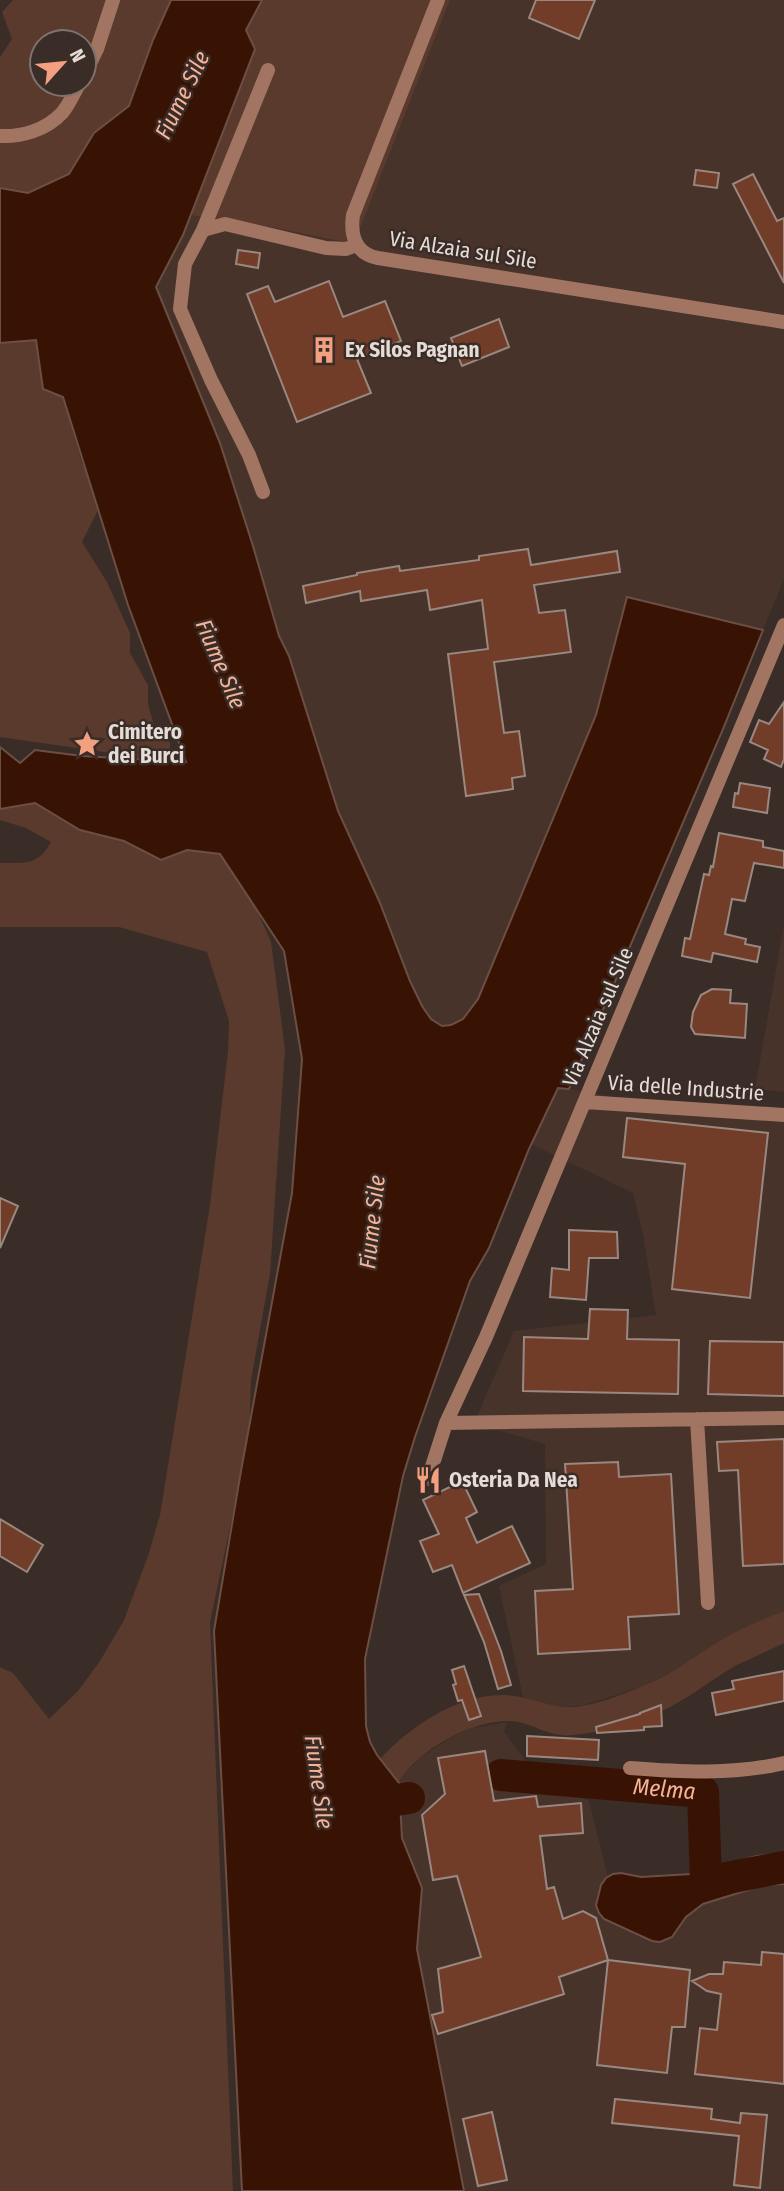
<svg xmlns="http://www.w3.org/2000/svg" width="784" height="2191" viewBox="0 0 784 2191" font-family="'Fira Sans Condensed',sans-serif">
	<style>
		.built { fill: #47332a }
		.green { fill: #5a3a2d; fill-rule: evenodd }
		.water { fill: #381304; stroke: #6c4f44; stroke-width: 2 }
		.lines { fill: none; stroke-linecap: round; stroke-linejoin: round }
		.river { stroke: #381304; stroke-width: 32 }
		.building { fill: #723d28; stroke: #998881; stroke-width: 2 }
		.minor { stroke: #a27462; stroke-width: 14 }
		.labels { text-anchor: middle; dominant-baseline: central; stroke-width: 5; stroke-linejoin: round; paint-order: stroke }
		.street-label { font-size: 21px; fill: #e5dcd8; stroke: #3a2c27 }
		.poi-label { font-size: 21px; font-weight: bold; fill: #e5dcd8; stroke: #3a2c27; text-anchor: start }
		.water-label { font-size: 23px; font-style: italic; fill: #f7b398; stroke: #3a2c27 }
	</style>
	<rect width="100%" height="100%" fill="#3a2c27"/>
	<path class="built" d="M450 0H784V579L763 630 627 598 596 715 478 999 463 1019 451 1025 442 1026 430 1019 422 1006 410 981 380 903 338 811 289 656 279 636 253 546 220 443 156 286 183 235 190 215 250 223 354 244Z
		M784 924V1092L755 1089Z
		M558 1087 608 1096 784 1118V1611L772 1616 645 1686 584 1705 563 1707 540 1703 523 1697 499 1586 546 1564 545 1444 474 1423 514 1331 656 1315 643 1234 633 1193 531 1144Z
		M507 1722 504 1732 536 1775 589 1801 608 1877 601 1885 596 1899V1905L601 1916 667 1940 676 1932 686 1917 703 1904 764 1885 784 1884V2191H464L417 1949 422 1888 402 1838 398 1783 403 1775 421 1757 450 1738 469 1729Z"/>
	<path class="green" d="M13 0H171L153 40 129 106 94 133 69 174 28 193 0 188V57L12 39 2 12ZM42 42H84V84H42Z
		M262 0H450L354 244 250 223 190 215 255 49 246 30Z
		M0 307 20 312 70 392 72 429 82 463 101 504 82 542 107 582 130 633V653L148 685V704L154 725 170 743V760L160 766 132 756 0 737Z
		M0 785 204 818 247 888 271 942 285 1049 270 1274 251 1380 249 1438 210 1622 233 2191H0V1667L13 1673 49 1719 78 1691 100 1661 124 1620 148 1556 160 1515 210 1205 228 1051 229 1021 207 952 119 927H0V863C24 863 38 866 51 842L26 828 0 820Z
		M784 1611V1643C768 1651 751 1658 735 1666 709 1681 686 1701 657 1713 634 1722 599 1733 574 1735 549 1738 533 1723 512 1721 473 1719 417 1750 398 1783L379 1760C411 1725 465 1689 514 1696 534 1698 551 1708 571 1707 595 1706 621 1695 643 1686 674 1674 701 1651 730 1635 747 1626 766 1618 784 1611Z"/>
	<path class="water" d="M171 0H262L246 30 255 49 183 235 156 287 220 443 253 546 279 636 289 656 338 811 380 903 410 981 422 1006 431 1019 442 1026 451 1025 463 1019 478 999 596 715 627 597 763 630 723 729 569 1089 558 1088 529 1149 489 1248 470 1281 415 1437 403 1476 365 1659 366 1726 370 1742 377 1755 399 1783 402 1838 422 1888 417 1949 464 2191H242L214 1631 241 1471 292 1193 302 1059 284 951 220 854 187 850 161 860 124 841 80 830 35 803 0 809V747L20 763 35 750 82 756 186 762 128 605 63 397 43 389 36 340 0 343V188L28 193 69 174 94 133 129 106 153 40Z
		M784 1853V1884L764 1885 703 1904 686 1917 672 1937 660 1942 652 1941 604 1919 599 1913 596 1905 601 1885 606 1878 613 1874 621 1873 641 1877 691 1874 757 1856Z"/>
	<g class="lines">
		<g class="river">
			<path id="s1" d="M501 1775 703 1792 706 1882 784 1867"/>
			<path d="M359 1806 409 1798"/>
		</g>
	</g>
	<path class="building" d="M536 0H595L579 39 529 18Z
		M696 170 719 173 717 188 694 185Z
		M753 174 777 221 784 218V283L733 184Z
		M238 250 260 253 258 268 236 264Z
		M329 281 343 317 385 301 401 341 357 359 371 393 297 422 247 294 268 286 275 302Z
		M499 319 509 347 462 366 451 338Z
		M528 549 531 565 617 551 620 572 534 585 539 613 565 610 571 652 494 662 504 733 519 731 525 776 512 778 513 789 466 796 448 654 488 649 482 600 430 610 427 590 361 601 360 591 306 603 303 586 357 575V573L399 566 400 571 479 560V556Z
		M784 702V759L781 767 764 759 768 750 750 742 759 720 769 724Z
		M740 783 770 788 767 813 733 807 735 793 738 794Z
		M719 833 763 841V847L784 851V868L754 863 745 901 732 899 725 934 746 939 745 944 760 947 757 962 713 953 711 962 682 956 685 938 690 939 704 874 709 875 711 866 713 867Z
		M712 989 731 990 730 1003 747 1004 745 1038 695 1034 691 1027 693 1012 701 995Z
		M627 1118 768 1133 750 1298 672 1289 685 1164 623 1157Z
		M0 1198 18 1206 0 1248Z
		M569 1230 617 1232 618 1258H589L586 1300 550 1297 552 1268 569 1270Z
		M590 1309 628 1310 627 1339 679 1340 678 1394 523 1391 524 1337 588 1339Z
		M710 1341 784 1342V1396L708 1394Z
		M784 1439V1564L743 1566 738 1470 719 1471 717 1442Z
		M618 1462 619 1477 671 1474 679 1614 628 1617 630 1649 538 1654 535 1591 573 1589 565 1464Z
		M462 1481 477 1512 466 1518 477 1543 512 1526 530 1563 463 1593 452 1565 433 1572 420 1541 439 1534 423 1500Z
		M0 1519 43 1545 27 1572 0 1556Z
		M479 1594 501 1651 511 1685 498 1689 484 1642 464 1595Z
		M464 1666 481 1716 469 1720 462 1700 458 1701 453 1685 456 1684 452 1670Z
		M784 1671V1701L716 1715 712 1693 734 1689 732 1681Z
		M661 1705 662 1726 644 1727V1730L597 1733 596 1727 640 1714V1713Z
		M527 1736 599 1740 598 1760 527 1756Z
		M485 1751 494 1801 536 1796 538 1807 581 1803 583 1833 540 1836 547 1889 554 1887 563 1919 583 1911 596 1918 608 1960 559 1977 564 1994 438 2034 432 2015 443 2012 438 1969 481 1957 457 1876 433 1880 422 1815 445 1794 438 1758Z
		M762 1952 784 1954V2084L695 2074 700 2028 717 2030 721 1994 707 1991 692 1981 709 1974H723L724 1962 761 1965Z
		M608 1960 690 1970 685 2027H672L667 2073 597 2065Z
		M615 2099 712 2109 711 2119 740 2123 741 2113 767 2115 760 2188 734 2185 739 2136 612 2123Z
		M492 2112 507 2180 478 2186 463 2119Z"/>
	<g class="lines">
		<path class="minor" d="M438 0 353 215C350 236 356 254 378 258L784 322
			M84 75 97 49 113 0
			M0 136C22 137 46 130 62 113 69 105 74 93 79 84
			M203 230 225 224 326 248 346 249 357 245
			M263 492 249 455 211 380 180 309 185 264 203 230 268 70
			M585 1102 784 1115
			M697 1419 708 1603
			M446 1423 784 1418
			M428 1479 446 1423 486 1337 784 625
			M630 1768C682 1772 733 1775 784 1763"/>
	</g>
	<defs>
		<symbol id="building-bare" viewBox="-9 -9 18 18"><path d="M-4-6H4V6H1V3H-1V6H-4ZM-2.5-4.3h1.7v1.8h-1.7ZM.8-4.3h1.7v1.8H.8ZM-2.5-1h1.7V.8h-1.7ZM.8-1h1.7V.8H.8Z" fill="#f2a07f" stroke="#3a2c27" stroke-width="2.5" paint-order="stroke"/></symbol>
		<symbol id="sight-bare" viewBox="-9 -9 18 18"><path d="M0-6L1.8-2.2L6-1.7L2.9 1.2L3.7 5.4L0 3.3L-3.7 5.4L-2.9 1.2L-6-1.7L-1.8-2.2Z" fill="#f2a07f" stroke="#3a2c27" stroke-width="2.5" paint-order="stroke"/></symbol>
		<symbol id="restaurant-bare" viewBox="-9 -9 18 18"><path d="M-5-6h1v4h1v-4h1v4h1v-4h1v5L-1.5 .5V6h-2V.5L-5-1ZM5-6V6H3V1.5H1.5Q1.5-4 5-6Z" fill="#f2a07f" stroke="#3a2c27" stroke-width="2.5" paint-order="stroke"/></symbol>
	</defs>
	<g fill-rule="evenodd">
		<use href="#building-bare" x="305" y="331" width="38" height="38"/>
		<use href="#sight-bare" x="68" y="725" width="38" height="38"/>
		<use href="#restaurant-bare" x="409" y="1461" width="38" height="38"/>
	</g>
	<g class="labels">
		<g class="street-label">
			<text transform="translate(463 250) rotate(9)">Via Alzaia sul Sile</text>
			<text transform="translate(598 1017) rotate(-67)">Via Alzaia sul Sile</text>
			<text transform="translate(686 1088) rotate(4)">Via delle Industrie</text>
		</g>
		<g class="poi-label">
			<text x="345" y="350">Ex Silos Pagnan</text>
			<text x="108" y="732">Cimitero<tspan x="108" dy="24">dei Burci</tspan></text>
			<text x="449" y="1480">Osteria Da Nea</text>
		</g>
		<g class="water-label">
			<text transform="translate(182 95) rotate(-64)">Fiume Sile</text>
			<text transform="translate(221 664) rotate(67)">Fiume Sile</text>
			<text transform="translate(372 1222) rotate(-84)">Fiume Sile</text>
			<text transform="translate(319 1782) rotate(82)">Fiume Sile</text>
			<text stroke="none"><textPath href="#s1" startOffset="164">Melma</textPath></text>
		</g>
	</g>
	<g transform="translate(63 63) rotate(63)"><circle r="33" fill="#3a2c27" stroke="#7e726e" stroke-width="2"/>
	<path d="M0-5L12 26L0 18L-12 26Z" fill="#f2a07f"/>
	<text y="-10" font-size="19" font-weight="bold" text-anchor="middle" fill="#e5dcd8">N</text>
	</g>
</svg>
